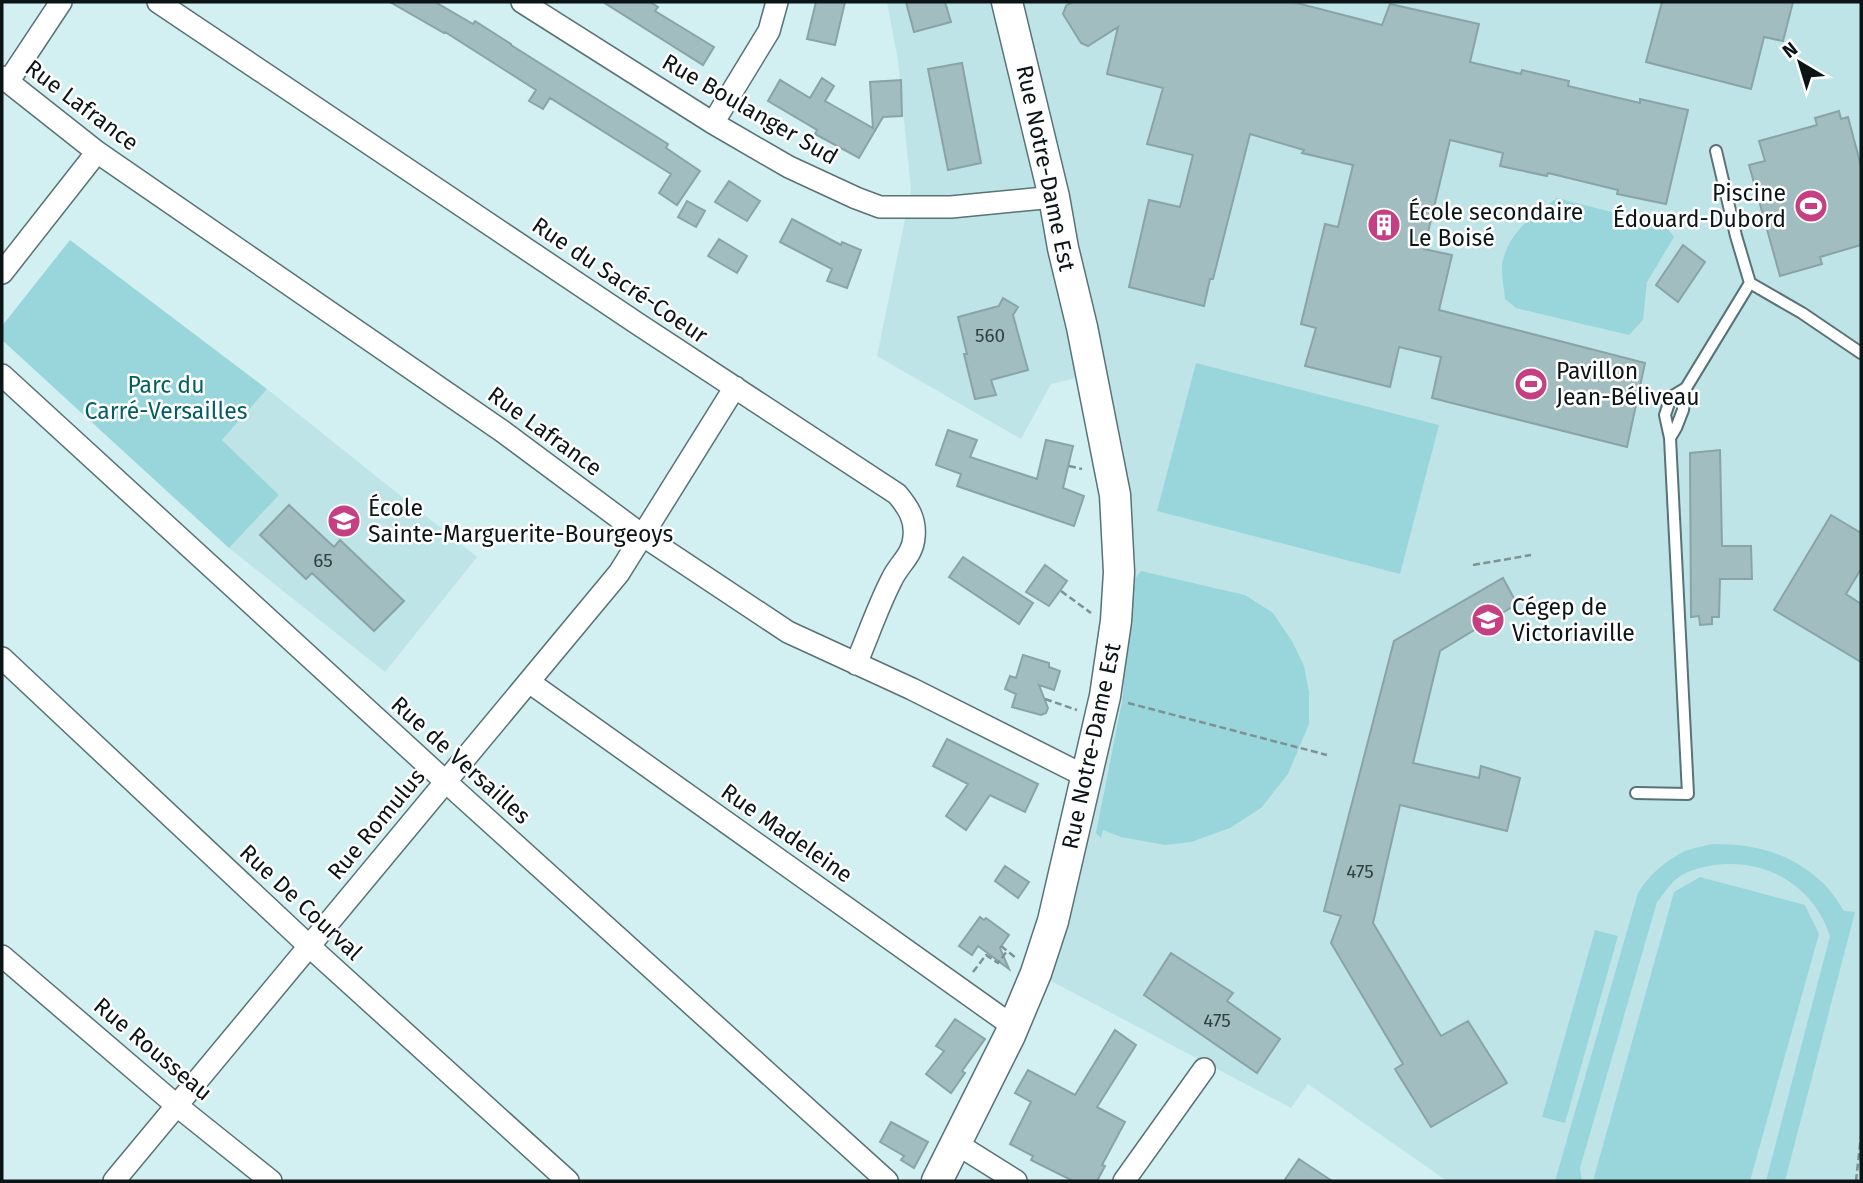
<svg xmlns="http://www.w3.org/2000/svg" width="1863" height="1183" viewBox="0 0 1863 1183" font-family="'Fira Sans',sans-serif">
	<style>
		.built { fill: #bee4e8 }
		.green { fill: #99d6db }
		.building { fill: #a1bdbf; stroke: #89a4a6; stroke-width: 2 }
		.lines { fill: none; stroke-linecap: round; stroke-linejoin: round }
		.lane-casing { stroke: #597275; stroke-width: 14 }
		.street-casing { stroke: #597275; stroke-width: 24 }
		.secondary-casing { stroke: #597275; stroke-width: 33 }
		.path { stroke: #7d9293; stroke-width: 2.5; stroke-dasharray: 7 3.5; stroke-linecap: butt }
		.lane { stroke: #fff; stroke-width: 10 }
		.street { stroke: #fff; stroke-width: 21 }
		.secondary { stroke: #fff; stroke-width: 30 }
		.labels { text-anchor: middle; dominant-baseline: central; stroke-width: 5; stroke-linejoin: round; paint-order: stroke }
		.number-label { font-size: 19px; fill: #303f40 }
		.street-label { font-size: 23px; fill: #0b1516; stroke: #fff }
		.poi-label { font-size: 23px; fill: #0b1516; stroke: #fff; text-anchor: start }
		.park-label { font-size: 23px; fill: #025e65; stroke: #fff }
	</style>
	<rect width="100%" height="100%" fill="#d2eff1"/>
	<path class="built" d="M887 2H1861V1181H1447L1308 1084 1291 1108 1036 973 1119 574 1092 374 1051 384 1021 439 877 356 911 190 898 61Z
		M267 389 477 557 385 672 229 548 279 495 222 440Z"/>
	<path class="green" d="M1557 198 1666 226 1674 237 1647 282 1643 320 1629 335 1516 308 1505 299C1504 287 1500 271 1503 260 1510 231 1534 214 1557 198Z
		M70 240 267 389 222 440 279 495 229 548 2 340V326Z
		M1196 363 1439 425 1400 574 1157 511Z
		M1141 571 1245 595 1273 613 1292 641 1304 666 1309 692V724L1288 774 1261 808 1230 828 1191 842 1165 845 1121 837 1103 830 1101 838 1096 833 1122 702 1134 580Z
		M1713 844C1757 844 1791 853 1824 884 1832 892 1838 902 1844 911L1855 912 1785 1181H1766L1830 936C1814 886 1766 858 1715 865 1702 867 1689 870 1679 877 1670 883 1664 894 1657 902L1580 1168 1582 1181H1555L1638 893C1648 876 1666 860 1685 851 1693 848 1704 846 1713 844Z
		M1700 877 1805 905 1819 934 1750 1181H1593L1674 892Z
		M1595 930 1618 936 1565 1123 1542 1117Z"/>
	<path class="building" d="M390 2H435L473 24 475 21 511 44V45L668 144 666 148 700 171 677 205 659 193 671 174 550 98 543 109 529 101 536 90 445 32 444 33Z
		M603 2H650L658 7 655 11 714 47 703 65Z
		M816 2H845L835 45 807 39Z
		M906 2H945L951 22 914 32Z
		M1072 2H1293L1382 25 1390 4 1479 24 1470 62 1521 74 1522 70 1569 81 1568 86 1640 103V99L1688 110 1666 204 1617 194 1618 190 1548 173 1547 176 1500 166 1503 153 1450 140 1424 249 1452 255 1439 310 1645 363 1627 447 1432 398 1441 357 1399 347 1390 387 1305 366 1316 328 1301 324 1325 224 1338 227 1353 165 1302 153 1304 150 1250 134 1213 279H1210L1204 306 1129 287 1149 200 1180 207 1193 155 1147 144 1163 88 1107 74 1118 27 1088 46 1081 43 1063 14 1066 6Z
		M1662 2H1793L1783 41 1764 37 1751 89 1646 62Z
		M962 63 981 163 948 170 928 69Z
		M822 78 834 86 825 101 873 128 870 82 901 80 902 116 883 117 859 158 815 134 817 130 768 101 780 80 810 98Z
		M1839 111 1841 119 1848 117 1861 166V245L1820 257 1822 264 1780 276 1749 165 1765 161 1759 141 1817 125 1815 118Z
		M729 181 760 201 747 221 715 202Z
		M687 201 705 211 696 227 678 217Z
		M792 219 841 245 842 242 861 250 847 288 827 281 832 269 780 242Z
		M719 239 747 256 737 273 708 256Z
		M1683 245 1705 262 1678 302 1656 285Z
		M1003 298 1018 307 1013 315 1028 370 991 380 996 395 975 399 964 354H967L958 317 999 306Z
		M948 430 977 440 970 457 1037 479 1046 440 1073 446 1063 488 1084 496 1074 526 957 486 961 474 936 465Z
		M1720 450 1722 546H1751L1752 579H1720L1719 617H1712V624L1700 625 1699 616 1691 617 1690 453Z
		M289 505 334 547 340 540 404 601 374 631 312 573 306 579 260 535Z
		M1831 515 1861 533V569L1846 594 1861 604V662L1774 610Z
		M963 557 1033 603 1019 624 949 577Z
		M1045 565 1067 581 1049 606 1026 592Z
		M1503 578 1517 604 1440 651 1413 763 1479 778 1481 766 1520 778 1507 831 1400 805 1373 923 1441 1036 1468 1021 1507 1083 1431 1127 1395 1069 1403 1064 1331 943 1341 916 1324 911 1394 641Z
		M1023 655 1049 663V667L1060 671 1054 690 1039 685 1048 708 1046 713 1041 715 1012 707 1016 694 1005 689 1010 676 1016 678Z
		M947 739 1038 784 1025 812 990 795 966 830 946 816 968 784 933 766Z
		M1005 866 1029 882 1018 898 995 881Z
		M980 917 984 920 986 918 1009 935 1000 948 1009 969 978 946 972 955 959 946Z
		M1171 953 1233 993 1227 1001 1280 1039 1257 1073 1144 995Z
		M955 1019 985 1039 962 1071 965 1073 951 1093 926 1074 944 1051 936 1046Z
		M1115 1030 1136 1045 1097 1107 1125 1122 1102 1165 1105 1166 1097 1181H1073L1031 1160 1033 1156 1010 1144 1031 1102 1015 1093 1028 1070 1075 1095Z
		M891 1122 928 1142 914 1168 901 1160 904 1156 880 1142Z
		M1299 1159 1332 1181H1284Z"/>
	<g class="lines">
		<defs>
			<path id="lane" d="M1716 151 1736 236 1750 283 1802 313 1861 353
				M1670 438 1676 428 1683 410 1686 388 1750 283
				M1636 793 1688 794 1670 438 1665 415 1671 397 1686 388"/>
			<path id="street" d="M158 2 638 324 897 494C908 507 916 519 914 537 913 555 899 564 892 579 878 606 868 636 856 664
				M522 2 713 123 789 167 856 198 880 207H951L1054 197
				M2 77 97 152 502 431 642 535 788 632 912 689 1087 777
				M8 82 61 2
				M713 123 769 31 777 2
				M2 273 97 152
				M2 375 446 782 887 1181
				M2 658 309 946 568 1181
				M529 682 1014 1027
				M2 956 176 1105 271 1181
				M957 1144 1016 1181
				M114 1181 619 573 735 387
				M1124 1181 1204 1069"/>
			<path id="secondary" d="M937 1181 1010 1035 1036 973 1053 921 1105 696 1116 621 1119 572 1115 495 1082 327 1063 248 1054 197 1007 2"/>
		</defs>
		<use href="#lane" class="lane-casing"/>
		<use href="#street" class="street-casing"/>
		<use href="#secondary" class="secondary-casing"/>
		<path class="path" d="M1069 466 1082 469
			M1473 565 1531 555
			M1061 591 1091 613
			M1045 699 1077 710
			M1128 703 1327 755
			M1001 946 1016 958
			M973 972 986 955 998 963 1007 951
			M1856 1181 1861 1136"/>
		<use href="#lane" class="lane"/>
		<use href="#street" class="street"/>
		<use href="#secondary" class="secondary"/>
	</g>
	<defs>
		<symbol id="stadium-disc" viewBox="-11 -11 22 22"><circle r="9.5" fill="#c54082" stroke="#fff"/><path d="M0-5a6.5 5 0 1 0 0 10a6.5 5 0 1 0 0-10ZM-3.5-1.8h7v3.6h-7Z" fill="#fff"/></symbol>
		<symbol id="building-disc" viewBox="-11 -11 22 22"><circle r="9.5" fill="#c54082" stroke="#fff"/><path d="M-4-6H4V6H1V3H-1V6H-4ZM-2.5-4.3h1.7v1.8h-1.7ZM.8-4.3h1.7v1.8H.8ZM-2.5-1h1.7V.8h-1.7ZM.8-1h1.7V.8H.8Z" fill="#fff"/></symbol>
		<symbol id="school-disc" viewBox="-11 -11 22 22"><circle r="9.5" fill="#c54082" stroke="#fff"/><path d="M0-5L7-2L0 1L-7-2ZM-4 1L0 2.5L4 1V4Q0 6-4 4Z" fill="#fff"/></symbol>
		<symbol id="university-disc" viewBox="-11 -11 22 22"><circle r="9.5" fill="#c54082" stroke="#fff"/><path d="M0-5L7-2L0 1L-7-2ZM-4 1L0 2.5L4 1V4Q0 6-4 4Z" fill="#fff"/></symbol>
	</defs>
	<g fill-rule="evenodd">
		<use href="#stadium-disc" x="1792" y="187" width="38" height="38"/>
		<use href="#building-disc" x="1365" y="206" width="38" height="38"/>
		<use href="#stadium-disc" x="1512" y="365" width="38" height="38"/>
		<use href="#school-disc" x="325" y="502" width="38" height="38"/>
		<use href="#university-disc" x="1469" y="601" width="38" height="38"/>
	</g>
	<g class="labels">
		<g class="number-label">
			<text x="990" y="335">560</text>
			<text x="323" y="560">65</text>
			<text x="1360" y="871">475</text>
			<text x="1217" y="1020">475</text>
		</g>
		<g class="street-label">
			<text transform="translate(82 105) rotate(37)">Rue Lafrance</text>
			<text transform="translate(750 109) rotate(30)">Rue Boulanger Sud</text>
			<text transform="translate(1046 168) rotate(78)">Rue Notre-Dame Est</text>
			<text transform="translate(620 280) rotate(34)">Rue du Sacré-Coeur</text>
			<text transform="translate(545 431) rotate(36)">Rue Lafrance</text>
			<text transform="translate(1091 746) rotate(-78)">Rue Notre-Dame Est</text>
			<text transform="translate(461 760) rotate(42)">Rue de Versailles</text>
			<text transform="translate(376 824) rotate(-50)">Rue Romulus</text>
			<text transform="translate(787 833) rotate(35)">Rue Madeleine</text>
			<text transform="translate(301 902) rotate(43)">Rue De Courval</text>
			<text transform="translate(153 1049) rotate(40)">Rue Rousseau</text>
		</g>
		<g class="poi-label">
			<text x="1786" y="193" text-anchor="end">Piscine<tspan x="1786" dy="26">Édouard-Dubord</tspan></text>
			<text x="1408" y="212">École secondaire<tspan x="1408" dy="26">Le Boisé</tspan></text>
			<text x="1556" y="371">Pavillon<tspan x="1556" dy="26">Jean-Béliveau</tspan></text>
			<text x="368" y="508">École<tspan x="368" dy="26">Sainte-Marguerite-Bourgeoys</tspan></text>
			<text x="1512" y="607">Cégep de<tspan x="1512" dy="26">Victoriaville</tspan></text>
		</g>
		<g class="park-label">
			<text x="166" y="385">Parc du<tspan x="166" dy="26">Carré-Versailles</tspan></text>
		</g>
	</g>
	<rect width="1863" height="1183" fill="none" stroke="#0b1516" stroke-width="7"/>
	<g transform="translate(1800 63) rotate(322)" stroke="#ffffff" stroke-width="5" paint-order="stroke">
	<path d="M0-5L12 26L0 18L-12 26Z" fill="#0b1516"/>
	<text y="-10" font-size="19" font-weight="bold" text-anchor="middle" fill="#0b1516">N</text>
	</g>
</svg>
